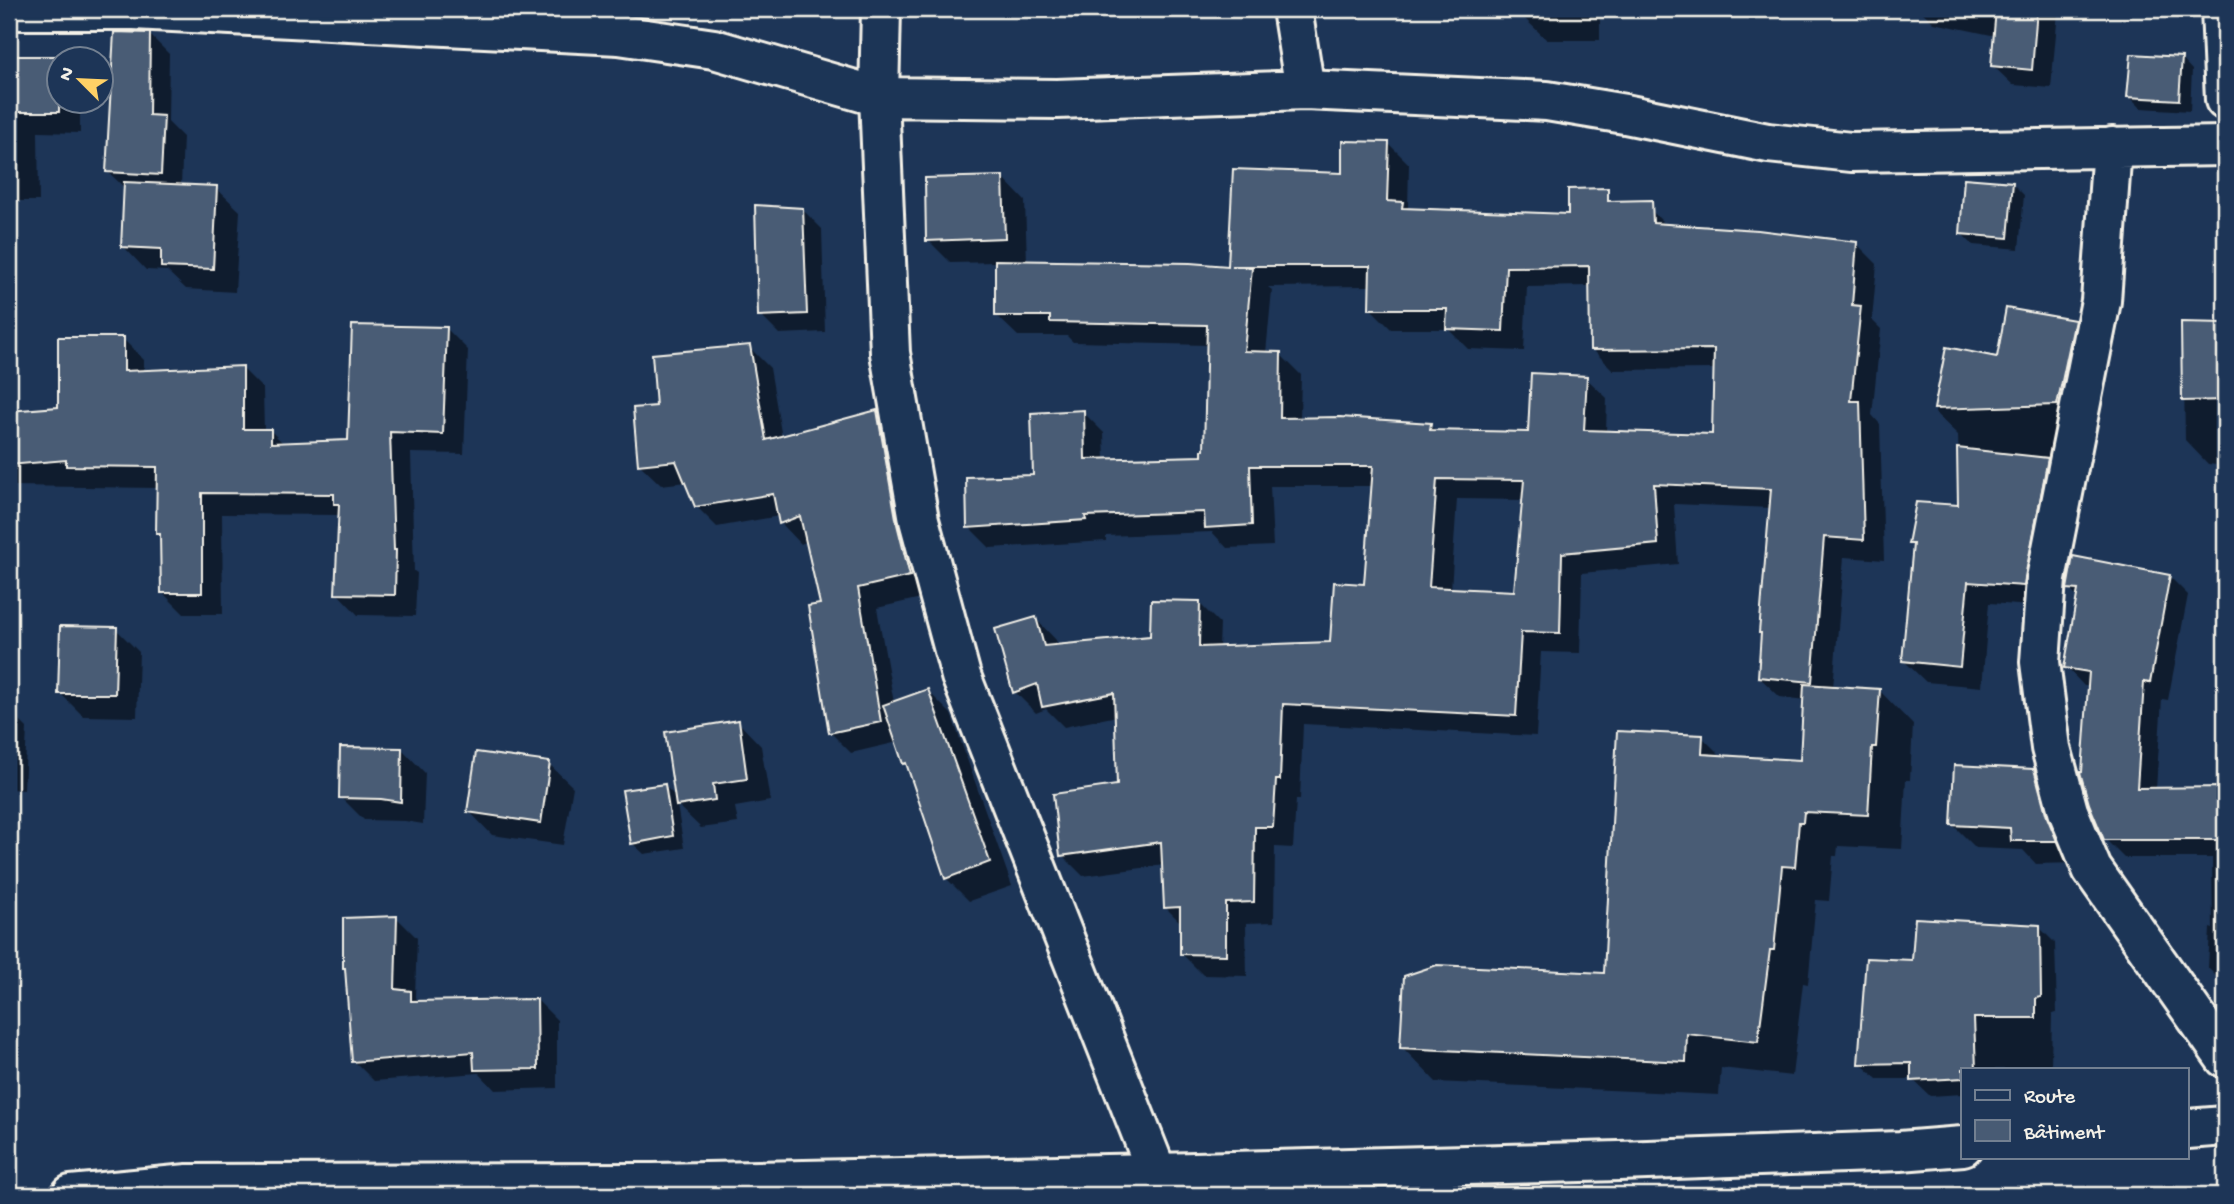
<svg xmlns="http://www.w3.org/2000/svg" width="2234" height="1204" viewBox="0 0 2234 1204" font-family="'Gochi Hand',sans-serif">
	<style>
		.shadow { fill: #0007; fill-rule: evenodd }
		.building { fill: #485b74; stroke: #f4f1e8; stroke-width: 2; fill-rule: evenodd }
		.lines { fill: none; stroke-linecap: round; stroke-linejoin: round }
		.minor-casing { stroke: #f4f1e8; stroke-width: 44 }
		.major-casing { stroke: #f4f1e8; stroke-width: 44 }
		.minor { stroke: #1d3557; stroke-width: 38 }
		.major { stroke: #1d3557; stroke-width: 38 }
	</style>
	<rect width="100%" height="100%" fill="#1d3557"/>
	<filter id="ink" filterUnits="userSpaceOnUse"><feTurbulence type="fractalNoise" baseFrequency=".0143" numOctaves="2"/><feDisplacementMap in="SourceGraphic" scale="14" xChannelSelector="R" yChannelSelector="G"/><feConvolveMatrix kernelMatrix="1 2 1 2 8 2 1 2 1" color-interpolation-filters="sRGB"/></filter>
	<g filter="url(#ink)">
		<path class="shadow" d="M1194 9H1263L1262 18Z
			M1327 9H1392L1391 16Z
			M1526 9H1600V40H1547L1525 19Z
			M1919 9H2068V13L2058 12 2051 88 2013 85 1993 66 1996 36 1934 23Z
			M149 34 169 54 168 122 183 137 181 186 216 188 240 211 235 292 186 289 167 271 146 270 123 246 126 189 108 172Z
			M9 57 59 58 60 102H80V133L38 132 39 201H9Z
			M2181 58 2192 70 2190 111 2141 108 2129 96Z
			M1388 143 1409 164 1408 210 1570 215 1652 211 1667 226 1856 243 1877 264 1872 320 1881 329 1872 415 1880 424 1884 560 1844 557 1833 688 1879 690 1913 725 1910 780H1906L1902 849 1838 846 1837 856H1833L1829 901 1816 900 1808 984 1803 983 1792 1076 1721 1068 1719 1095 1436 1082 1402 1047 1606 975 1702 737 1722 757 1801 761 1805 700 1780 697 1759 677 1771 508 1674 504 1678 564 1582 573 1580 653 1541 652 1536 736 1303 724 1300 800H1296L1293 848 1275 847 1274 922 1246 923 1247 976 1203 975 1182 954V924L1165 907 1164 865 1083 876 1062 855 1119 786 1117 716 1064 727 1046 709 1036 713 1015 692 1036 619 1056 640 1058 646 1152 637 1199 603 1220 624 1219 648 1332 644 1366 586 1374 486H1270L1273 546 1227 548 1212 532 1106 536V541L990 548 969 527 1034 476 1083 412 1104 433 1105 460 1204 458 1206 452 1208 345 1073 342 1067 336H1018L997 316V262L951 263 928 240 1002 177 1025 201 1027 262 1230 268 1234 171 1343 175ZM1371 286 1370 308 1391 329H1448L1468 349 1524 351 1527 287 1591 286 1592 349 1613 370 1715 369 1714 436 1606 433 1607 398 1586 378 1530 434 1437 432 1430 425 1300 420 1301 375 1280 354 1266 353 1272 290 1268 287ZM1457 499 1524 500 1516 593 1451 590Z
			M2012 183 2024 195 2019 249 1973 245 1961 233Z
			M803 210 822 229 825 332 779 334 760 315Z
			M2224 321H2225V466L2208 464 2185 440 2183 324 2224 325Z
			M2074 322 2096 344 2045 607 1989 603 1982 687 1926 682 1904 661 1914 548 1910 543 1960 507 1958 435 1935 413 1947 349 1999 359Z
			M446 328 468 350 464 454 411 453 414 571 417 573 415 616 358 615 337 593 340 515 222 514 223 614H184L163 593 162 538 157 533 158 488 9 486 12 539H9V413L60 409 123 339 144 360V372L242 368 263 389 264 431H271L284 444 349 442Z
			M749 347 770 368 782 438 877 412 897 432 930 596 877 608 894 703 928 691 951 714 1012 886 969 901 946 878 909 767 905 763 898 742 851 753 830 732 822 605 807 541 801 544 781 523 779 516 717 527 696 506 687 482 661 485 640 465 658 407Z
			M2169 576 2188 595 2168 700 2162 699 2156 789H2225V985L2208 968 2210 928 2213 929 2212 858H2124L2105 839 2089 686H2084L2066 667 2078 598 2069 589Z
			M116 629 139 652 137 717 83 716 60 693Z
			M2225 694V784L2221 780Z
			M9 710 27 728 24 790 9 789Z
			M738 722 761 746 770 801 735 807 738 823 701 828 677 805 684 848 644 854 632 843 665 786 677 798Z
			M402 749 425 773 423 824 405 821 364 820 341 797Z
			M549 764 573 787 563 845 492 835 469 811Z
			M2033 771 2057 794 2078 863 2036 864 2023 850 1976 848 1952 824Z
			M397 918 417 938 415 997 420 1003 537 1000 557 1020V1088L495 1090 479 1073 374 1081 354 1061Z
			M2039 927 2055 943 2057 1013 2052 1014 2051 1069H1963V1094L1930 1096 1912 1079H1877L1860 1063 1914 962Z"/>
		<path class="building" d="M1996 9H2037L2032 70 1991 66Z
			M114 32 150 33 149 115 164 116 161 175 106 172Z
			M2131 54 2182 57 2179 100 2127 97Z
			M9 56H60L59 112H9Z
			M1342 141 1389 142 1387 201 1403 202 1402 208 1568 214V189L1608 188V201L1652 200 1653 223 1758 230 1857 242 1852 305 1861 306 1851 401H1860L1864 540 1824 537 1812 682 1758 677 1761 633H1759L1771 489 1654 484 1658 544 1562 553 1560 633 1521 632 1516 716 1283 704 1280 780H1276L1273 827H1255L1254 902 1226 903V955L1180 954V907L1164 908 1161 842 1060 856 1053 794 1117 785 1114 693 1042 707 1037 684 1013 693 995 629 1036 617 1044 646 1150 636 1151 600 1200 601 1199 647 1330 642 1334 582 1364 584 1373 466H1250L1252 525 1205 528 1204 512 1085 516 1086 520 967 528 966 477 1033 475 1031 413 1084 410 1085 459 1202 456V450H1204L1207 325 1050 322V316H995V260L1190 263 1228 266 1233 169 1342 173ZM1232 266H1370L1369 309H1447L1446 329 1503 331 1506 267 1589 266 1590 350 1714 349 1712 434 1584 430 1587 376 1531 373 1528 432 1430 430 1431 423 1340 417 1280 418 1281 352 1244 351 1252 268ZM1437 479 1524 480 1514 591 1429 587Z
			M1003 176 1005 238 926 241 925 178Z
			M1964 178 2013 182 2008 238 1960 234Z
			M124 182 217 186 213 269 161 267V249L121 247Z
			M755 205 803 208 807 314 758 316Z
			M2006 308 2075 320 2057 405 1934 409 1946 347 1997 357Z
			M2181 322 2225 323V400L2182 401Z
			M352 325 447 327 443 434 390 432 394 550H396L395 595 335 594 339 504H334V494L202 493V593H161L160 534H156L157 467 66 466V460L9 465V411L58 407V337H124V371L243 366V429H271V443L348 440Z
			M750 345 766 440 877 410 897 524 910 576 858 588 881 722 829 733 808 606 820 604 800 516 779 524 773 494 695 507 676 461 638 465 633 408 656 406 652 354Z
			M1957 448 2048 458 2024 586 1968 582 1960 667 1902 661 1913 544H1908L1916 502 1958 505Z
			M2073 556 2170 575 2150 683 2144 682 2137 788 2225 787V840H2104L2089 804 2080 772H2082L2089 672 2064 668 2078 590 2067 589Z
			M60 626 117 627 115 694H58Z
			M1804 684 1880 689 1876 747H1872L1868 815 1804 812 1803 822H1799L1795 867 1782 866 1774 950H1770L1758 1042 1687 1034 1686 1062 1400 1048 1404 976 1437 965 1604 973 1617 731 1703 735 1702 754 1800 760Z
			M928 689 990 862 945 879 906 763 903 764 883 705Z
			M739 720 747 779 713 784 715 800 676 806 665 732Z
			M340 747 402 748 401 802 381 799 339 798Z
			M476 752 550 762 541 823 467 812Z
			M1954 765 2034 769 2047 817 2057 841H2011L2010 828 1951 825Z
			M665 784 673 836 631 844 622 790Z
			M397 916 395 989 411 991V1001L537 999 538 1069 474 1070 473 1052 352 1062 345 968H343V918Z
			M1915 918 2040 925 2041 997 2036 998V1018H1974L1976 1069H1963V1078L1911 1081V1063L1858 1064 1866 958 1912 960Z"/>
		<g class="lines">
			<defs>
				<path id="minor" d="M881 9 879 97 890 353 919 520 961 676 1157 1173
					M1292 9 1305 90
					M2221 9 2225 100
					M9 10H134L619 35 714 49 879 97 1057 99 1305 90 1547 101 1625 114 1768 143 1851 152 2225 146
					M2112 147 2101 301 2046 579 2040 662 2051 748 2068 811 2092 869 2225 1058"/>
				<path id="major" d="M2187 1129 2225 1126
					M71 1195 188 1184 653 1183 1157 1173 1619 1161 1900 1151 1963 1146"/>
			</defs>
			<use href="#minor" class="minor-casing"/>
			<use href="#major" class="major-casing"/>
			<use href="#minor" class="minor"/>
			<use href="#major" class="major"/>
		</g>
	</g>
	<rect width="2234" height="1204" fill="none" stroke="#1d3557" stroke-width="35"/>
	<rect x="18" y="18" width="2199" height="1169" fill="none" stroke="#f4f1e8" stroke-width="2.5" filter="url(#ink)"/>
	<rect x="1961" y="1068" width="228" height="91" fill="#1d3557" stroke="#738091" stroke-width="2"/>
	<rect x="1975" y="1090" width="35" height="10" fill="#1d3557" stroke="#738091" stroke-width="2"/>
	<text x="2024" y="1102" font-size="21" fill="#f4f1e8">Route</text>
	<rect x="1975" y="1120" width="35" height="21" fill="#485b74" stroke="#738091" stroke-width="2"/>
	<text x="2024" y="1138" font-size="21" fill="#f4f1e8">Bâtiment</text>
	<g transform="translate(80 80) rotate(294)"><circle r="33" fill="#1d3557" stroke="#738091" stroke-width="2"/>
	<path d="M0-5L12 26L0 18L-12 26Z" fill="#ffd166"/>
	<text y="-10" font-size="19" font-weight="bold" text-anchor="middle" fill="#f4f1e8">N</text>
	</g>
</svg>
